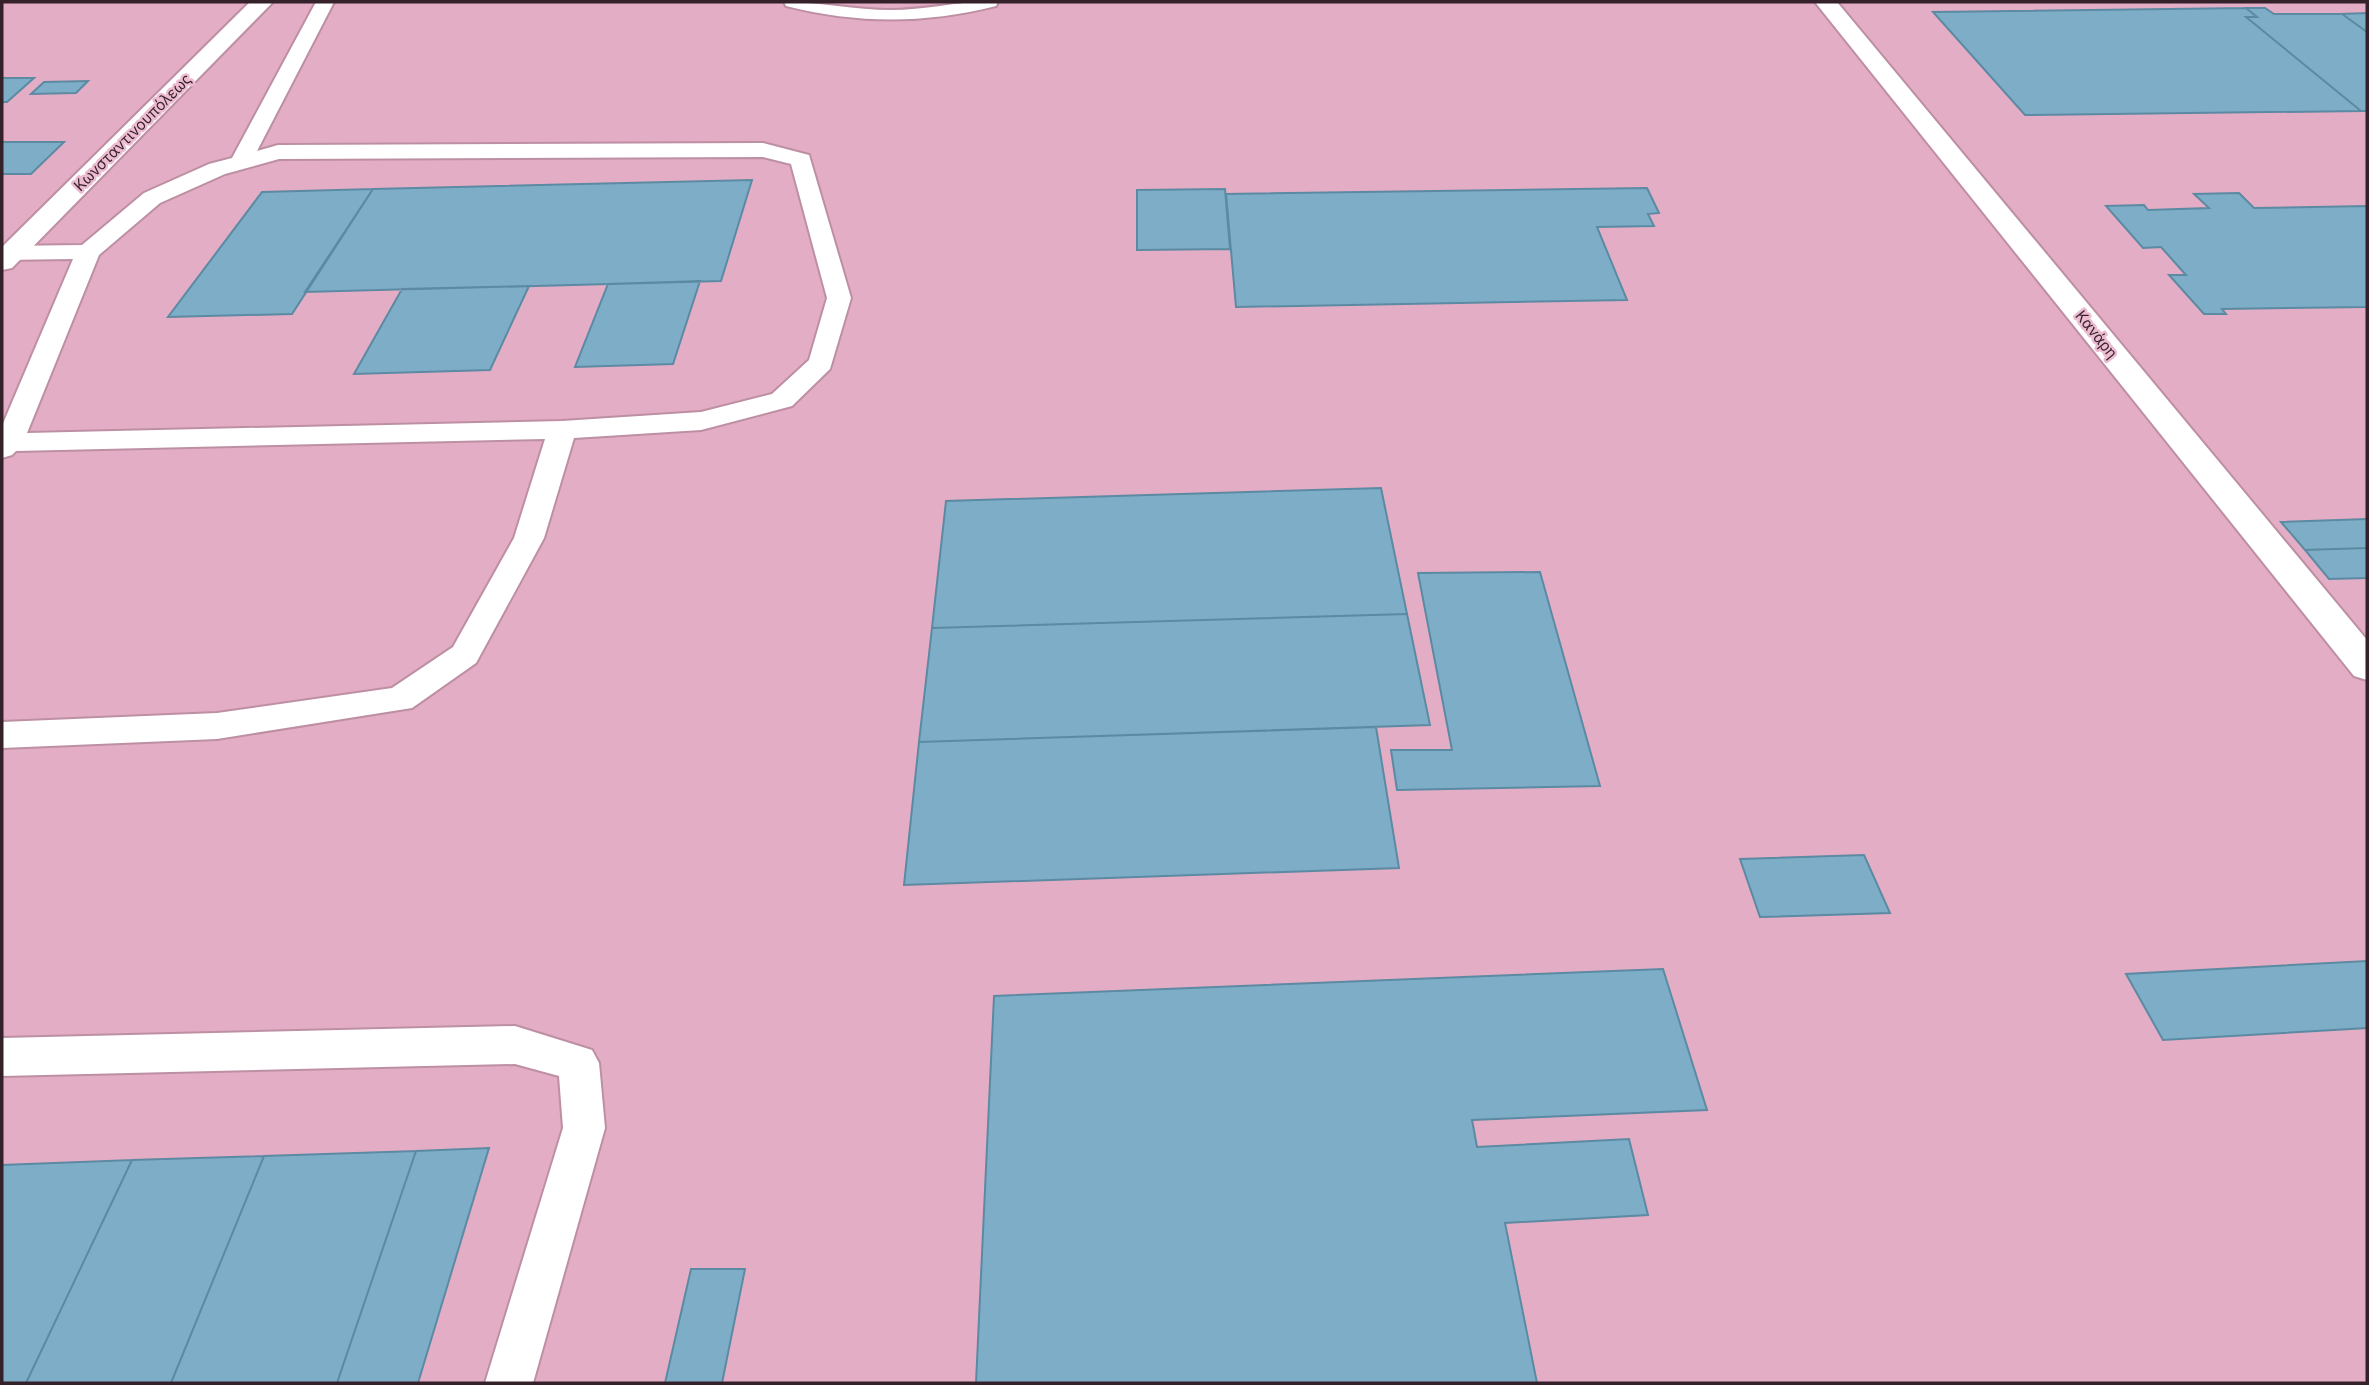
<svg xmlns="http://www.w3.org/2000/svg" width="2369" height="1385" viewBox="0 0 2369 1385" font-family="'IBM Plex Sans',sans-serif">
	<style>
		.built { fill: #e4adc6 }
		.building { fill: #7eaec7; stroke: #5b8aa2; stroke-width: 2 }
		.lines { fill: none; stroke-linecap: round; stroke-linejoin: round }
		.lane-casing { stroke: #bd8fa3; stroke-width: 4 }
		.street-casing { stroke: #bd8fa3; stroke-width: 4 }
		.lane { fill: #fff; fill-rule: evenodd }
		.street { fill: #fff; fill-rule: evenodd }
		.labels { text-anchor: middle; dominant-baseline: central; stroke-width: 5; stroke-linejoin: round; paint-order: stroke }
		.far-street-label { font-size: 16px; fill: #34212a; stroke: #ecbbd0 }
	</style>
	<rect width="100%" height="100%" fill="#ecbbd0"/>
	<path class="built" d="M2 2H2367V1383H2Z"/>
	<path class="building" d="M2246 8 2257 17H2246L2361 111 2025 115 1933 12Z
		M2246 8H2265L2274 14H2342L2367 32V111H2361L2246 17H2257Z
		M2367 13V32L2342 14Z
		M2 78H34L7 102H2Z
		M88 81 76 93 31 94 44 82Z
		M2 142H64L31 174H2Z
		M752 180 721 281 305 292 373 189Z
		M1647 188 1659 213 1648 214 1654 226 1597 227 1627 300 1236 307 1226 194Z
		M373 189 292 314 168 317 262 192Z
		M1225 189 1230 249 1137 250V190Z
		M2239 193 2254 208 2367 206V307L2222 309 2226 314H2204L2169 275H2186L2161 247 2143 248 2106 206 2144 205 2148 210 2209 208 2194 194Z
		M700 281 673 364 575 367 608 284Z
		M529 286 490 370 354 374 402 289Z
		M1381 488 1407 614 932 628 946 501Z
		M2367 519V548L2305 550 2281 522Z
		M2367 548V578L2329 579 2305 550Z
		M1540 572 1600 786 1397 790 1391 750H1452L1418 573Z
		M1407 614 1430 725 919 742 932 628Z
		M1376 727 1399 868 904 885 919 742Z
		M1864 855 1890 913 1760 917 1740 859Z
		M2367 961V1028L2163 1040 2126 974Z
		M1663 969 1707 1110 1472 1120 1477 1147 1629 1139 1648 1215 1505 1223 1537 1383H976L994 996Z
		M489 1148 418 1383H337L416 1151Z
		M416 1151 337 1383H171L264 1156Z
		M264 1156 171 1383H26L132 1160Z
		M132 1160 26 1383H2V1165Z
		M691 1269H745L722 1383H665Z"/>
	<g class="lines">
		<defs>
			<path id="lane" d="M316 2H334L257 151 278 145 763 143 809 155 851 298 830 369 792 406 701 430 574 438 544 538 476 663 412 708 217 739 2 748V722L217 713 392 688 453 647 514 538 545 439 16 451 12 455 2 458V426L73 259 2 260V246L82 245 144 193 209 164 232 158ZM763 157 791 164 827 298 809 360 772 394 701 412 562 421 27 433 99 255 160 203 225 174 279 159Z
				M784 2C820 2 855 10 891 10 927 10 963 0 998 2L996 6C924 24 858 24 786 6Z
				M515 1026 592 1050 599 1063 605 1128 533 1383H485L563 1128 559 1076 515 1064 2 1076V1038Z"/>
			<path id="street" d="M250 2H273L12 268 2 270V247Z
				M1815 2H1837L2367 640V680L2354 676Z"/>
		</defs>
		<use href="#lane" class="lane-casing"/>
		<use href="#street" class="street-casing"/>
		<use href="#lane" class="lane"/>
		<use href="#street" class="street"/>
	</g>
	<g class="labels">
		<g class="far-street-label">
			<text transform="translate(132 132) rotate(-45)">Κωνσταντινουπόλεως</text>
			<text transform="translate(2097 334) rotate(51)">Κανάρη</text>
		</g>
	</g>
	<rect width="2369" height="1385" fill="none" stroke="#34212a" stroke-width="7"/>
</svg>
